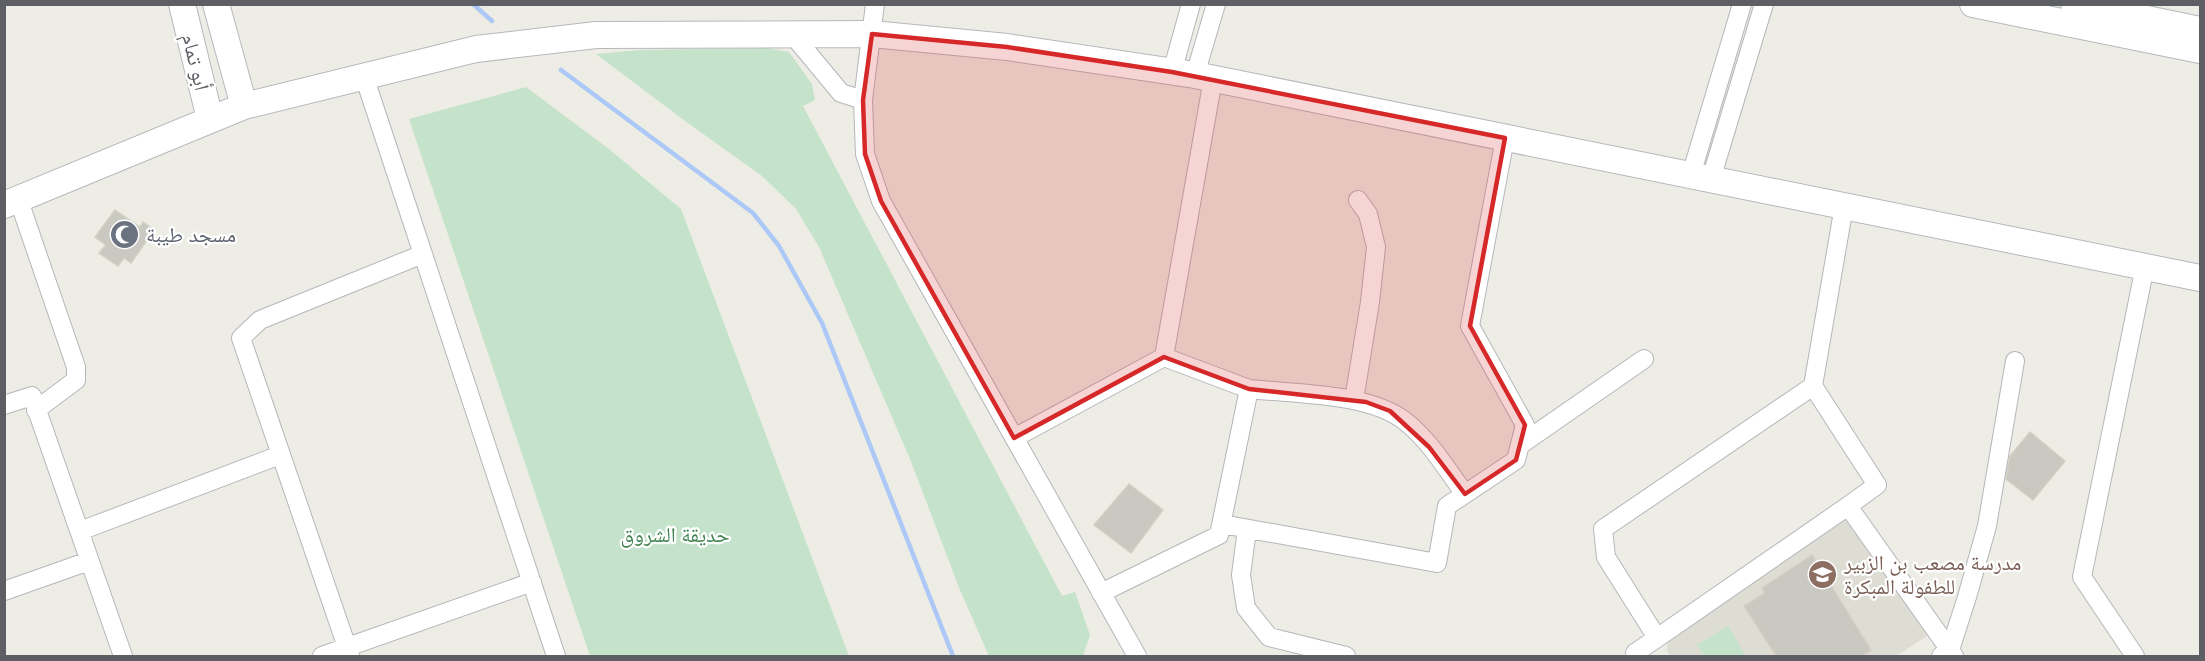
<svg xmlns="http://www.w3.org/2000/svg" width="2205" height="661" viewBox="0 0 2205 661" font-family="'PT Sans','Noto Naskh Arabic',sans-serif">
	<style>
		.education { fill: #ddddd3 }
		.green { fill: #c4e3ca }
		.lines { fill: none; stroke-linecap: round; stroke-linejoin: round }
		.stream { stroke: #acc8f7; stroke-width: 4.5 }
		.building { fill: #c9c8c1; stroke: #d2d0c4; stroke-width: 1.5 }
		.street-casing { stroke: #b5b6bb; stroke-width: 20 }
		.secondary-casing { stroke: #b6b8bd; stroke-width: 28 }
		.street { stroke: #fff; stroke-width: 18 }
		.secondary { stroke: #fff; stroke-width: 26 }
		.marked { fill: #d62828; fill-opacity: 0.2; stroke: #d62828; stroke-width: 4.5; stroke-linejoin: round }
		.labels { text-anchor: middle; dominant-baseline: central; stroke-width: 4.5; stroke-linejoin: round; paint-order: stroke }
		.street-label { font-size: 21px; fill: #5d5f64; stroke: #fff }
		.worship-label { font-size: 21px; fill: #5b616d; stroke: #fff; text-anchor: start }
		.park-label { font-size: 21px; fill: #3e824e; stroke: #fff }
		.education-label { font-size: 21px; fill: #785e54; stroke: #fff; text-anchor: start }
	</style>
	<rect width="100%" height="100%" fill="#eeede5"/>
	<path class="education" d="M1847 514 1930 634 1896 656H1670L1667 650 1668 635Z"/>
	<path class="green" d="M766 48 789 52 812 84 815 100 803 106 1062 596 1075 592 1090 635 1083 656H989L960 590 910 459 819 247 796 209 762 176 685 121 596 54 640 50Z
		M526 87 609 149 681 209 849 656H590L409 119Z
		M1728 626 1746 656H1704L1697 645Z"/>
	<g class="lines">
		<path class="stream" d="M473 4 492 21
			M561 70 753 213 779 246 822 323 953 656"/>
	</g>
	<path class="building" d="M115 210 140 227 143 222 154 230 131 263 124 258 118 266 99 253 106 245 95 237Z
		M2030 432 2065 461 2033 500 2006 479 2010 456Z
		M1129 484 1163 510 1131 553 1094 525Z
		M1812 555 1871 650 1860 657H1777L1744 606 1765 593 1762 588Z"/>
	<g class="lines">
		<defs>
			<path id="street" d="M875 4 863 100 865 154 881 201 1137 656
				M792 34 841 93 863 100
				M1172 72 1191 4
				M1195 75 1216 4
				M364 76 556 656
				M1691 175 1742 4
				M1711 179 1764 4
				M18 198 76 367V380L36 410
				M1813 386 1844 206
				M1249 389C1295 394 1371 393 1406 422 1430 441 1447 470 1465 494
				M1354 400 1370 302 1376 247 1368 214 1358 200
				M4 405 32 396 123 656
				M1014 438 1164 357 1213 79
				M1520 445 1644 359
				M1848 506 1954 656
				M1222 524 1437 563 1447 506 1516 460 1525 425 1470 326 1505 138
				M1247 529 1241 575 1246 608 1269 637 1346 656
				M80 531 280 455
				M4 591 89 561
				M1101 593 1219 535 1249 389 1164 357
				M322 656 532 582
				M350 656 241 338 260 320 423 254
				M1638 656 1635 653 1657 638 1848 506 1877 485 1813 386 1603 529 1606 557 1657 638
				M1941 656 1950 650 1967 597 1987 526 2015 361
				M2135 656 2082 577 2145 266"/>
			<path id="secondary" d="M182 4 210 119
				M216 4 244 106
				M1973 4 2200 50
				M2074 4 2200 30
				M4 205 244 106 476 49 596 35 872 34 1007 47 1195 75 2200 278"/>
		</defs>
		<use href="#street" class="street-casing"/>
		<use href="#secondary" class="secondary-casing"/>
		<use href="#street" class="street"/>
		<use href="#secondary" class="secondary"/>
	</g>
	<path class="marked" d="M872 34 1007 47 1172 72 1505 138 1470 326 1525 425 1516 460 1465 494 1429 447 1390 411 1366 402 1249 389 1164 357 1014 438 881 201 865 154 863 100Z"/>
	<defs>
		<symbol id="mosque-disc" viewBox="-11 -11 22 22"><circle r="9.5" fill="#6b7280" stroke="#fff"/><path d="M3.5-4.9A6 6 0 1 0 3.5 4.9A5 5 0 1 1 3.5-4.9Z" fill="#fff"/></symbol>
		<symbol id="school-disc" viewBox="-11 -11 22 22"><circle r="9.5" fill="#8d6e63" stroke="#fff"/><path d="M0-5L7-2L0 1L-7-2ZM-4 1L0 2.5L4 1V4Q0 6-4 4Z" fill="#fff"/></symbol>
	</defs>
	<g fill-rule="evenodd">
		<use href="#mosque-disc" x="108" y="218" width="33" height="33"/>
		<use href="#school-disc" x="1806" y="558" width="33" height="33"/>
	</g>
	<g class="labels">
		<g class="street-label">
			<text transform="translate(196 62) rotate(76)">أبو تمام</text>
		</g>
		<g class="worship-label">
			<text x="146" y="234">مسجد طيبة</text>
		</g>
		<g class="park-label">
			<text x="675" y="534">حديقة الشروق</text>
		</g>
		<g class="education-label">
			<text x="1844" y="562">مدرسة مصعب بن الزبير<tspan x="1844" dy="24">للطفولة المبكرة</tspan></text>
		</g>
	</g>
	<rect width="2205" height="661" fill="none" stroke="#5d5f64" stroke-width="12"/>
</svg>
